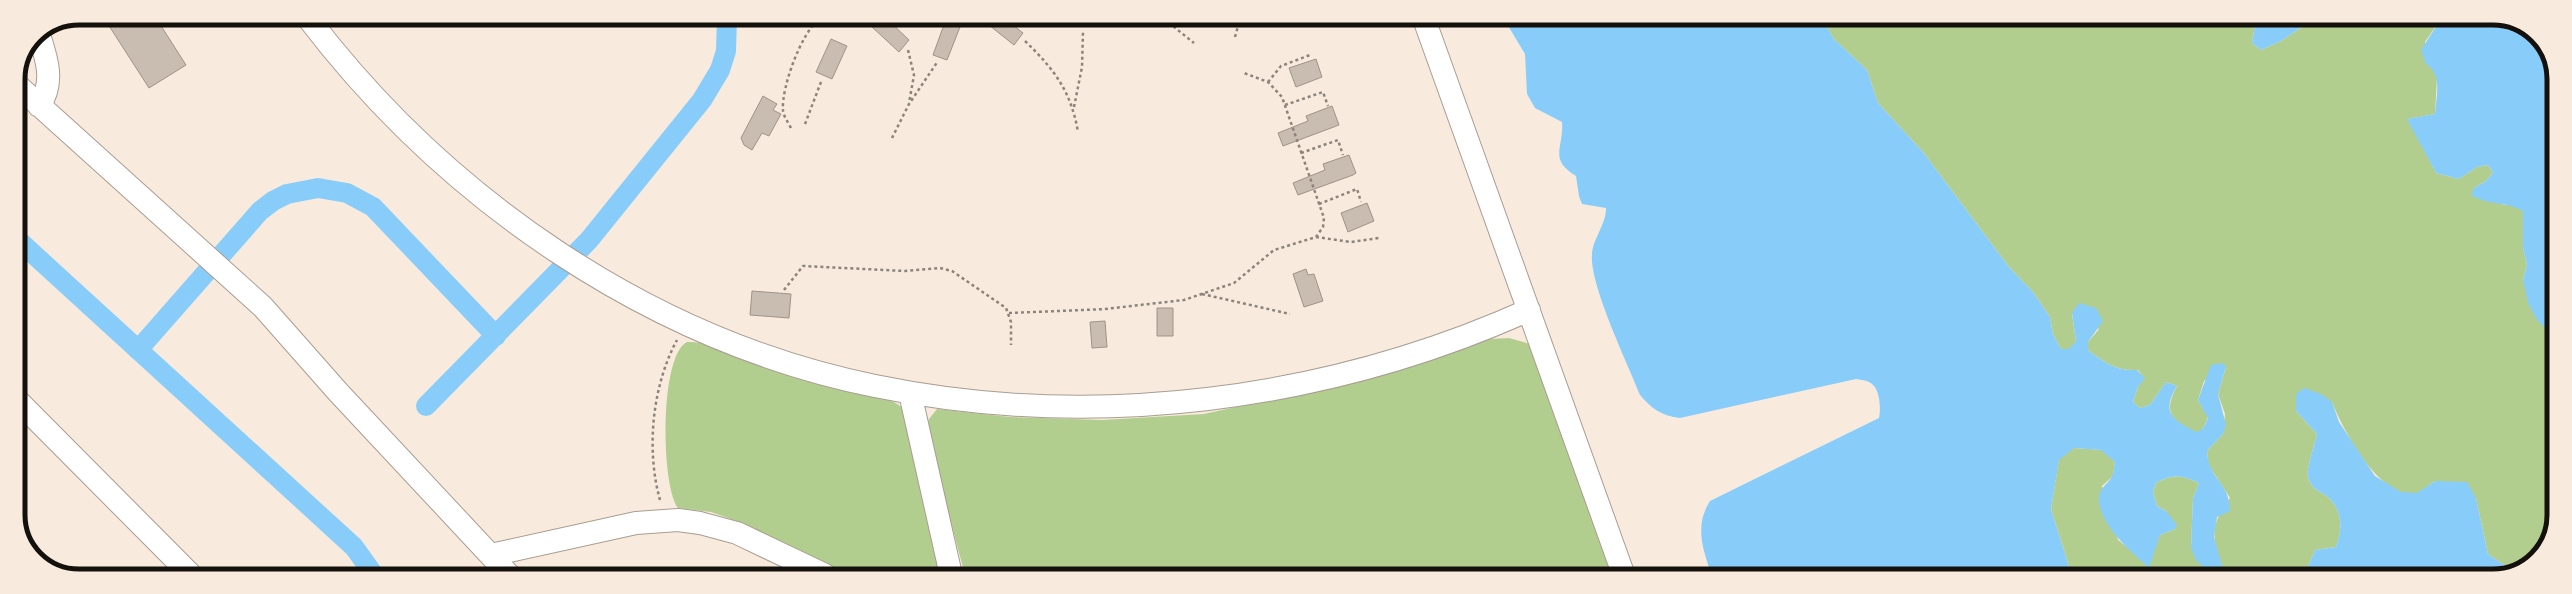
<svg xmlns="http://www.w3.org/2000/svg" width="2572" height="594" viewBox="0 0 2572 594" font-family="Lato,sans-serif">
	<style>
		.green { fill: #b1ce8e }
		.water { fill: #88cdf9 }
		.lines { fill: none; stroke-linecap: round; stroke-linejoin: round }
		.canal { stroke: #88cdf9; stroke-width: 20 }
		.building { fill: #c9bcb1; stroke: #9f9387 }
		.minor-casing { stroke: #a99d92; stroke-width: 24 }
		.secondary-casing { stroke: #a99d92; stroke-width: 24 }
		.path { stroke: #8c847b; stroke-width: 2.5; stroke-dasharray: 3 3; stroke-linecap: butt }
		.minor { stroke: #fff; stroke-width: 22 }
		.secondary { stroke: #fff; stroke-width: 22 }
		.rim { fill: none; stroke: #14100c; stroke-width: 5 }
	</style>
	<rect width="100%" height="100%" fill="#f8ebde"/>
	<path class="green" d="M1822 19H2256L2252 43 2261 50 2281 41 2314 19H2441L2425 42 2437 77 2435 114 2408 119 2436 173 2459 179 2477 167 2488 165 2493 173 2486 181 2474 188 2504 205H2514L2523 211V248L2527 265 2523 280 2546 329 2553 330V527L2530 563 2515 569 2507 567 2488 554 2476 498 2435 481C2430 484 2423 491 2418 493 2381 503 2342 428 2332 402L2296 411 2317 434C2315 444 2306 469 2308 477 2313 493 2322 490 2331 500 2343 514 2342 531 2336 547L2315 550 2304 576H2225C2214 539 2206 531 2230 498L2208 464 2207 451 2223 434 2225 414 2218 394 2226 367 2204 381 2198 400 2208 417 2203 429 2196 433C2170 418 2163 414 2177 386L2166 382 2150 405 2140 408 2133 402 2138 387 2144 378 2138 370C2116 371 2105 363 2088 350V342L2099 329 2072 314 2076 341 2069 350 2061 349 2053 334 2050 317 2033 292 2009 267 1923 152 1878 103 1867 70 1834 39Z
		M1509 338 1530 344 1613 576 965 575 926 429 929 419 937 409 1010 417 1102 420 1204 414 1384 374 1489 339Z
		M687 342C718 341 739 358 767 368 792 377 817 383 843 389 865 394 888 394 905 410L945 575H851L742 523 711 512 678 508C661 487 659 356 687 342Z
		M2074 448 2102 450 2115 462 2113 476 2102 486 2118 540 2132 551 2156 544 2160 535 2175 529 2166 511 2157 506 2153 492 2156 483C2174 474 2181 475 2199 483L2193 498 2191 548 2213 576H2072L2051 509 2059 459Z"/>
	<path class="water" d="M1504 19H1822L1834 39 1867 70 1878 103 1923 152 2009 267 2033 292 2050 317 2053 334 2061 349H2069L2076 341 2072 313 2079 303 2096 308 2103 321 2088 342V350C2105 363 2116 371 2137 370L2145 378 2138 387 2133 402 2140 408 2150 405 2166 382 2177 386C2161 413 2172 419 2196 432L2203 429 2208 418 2198 400 2211 365 2223 363 2226 367 2218 394 2226 425 2223 434 2207 451C2208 479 2230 482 2230 511L2217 517 2214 537 2225 576H2213L2196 560 2191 548 2193 498 2199 483C2181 475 2173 474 2156 483L2153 492 2157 506 2166 511 2177 525 2175 529 2160 535 2149 568C2131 551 2099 526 2099 498 2099 487 2110 483 2113 474 2114 471 2114 466 2115 462L2101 450 2074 448 2059 460 2051 509 2072 576H1712C1703 550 1694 526 1710 501L1879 418C1881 409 1880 390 1872 384 1868 380 1861 380 1856 379L1680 418C1662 416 1652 409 1640 395 1628 364 1589 284 1592 254 1593 238 1606 225 1606 208L1582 204 1579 196 1576 176C1548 159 1564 148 1562 122L1535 108 1527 94 1525 54Z
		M2256 19H2314L2281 41 2261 50 2252 43Z
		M2441 19H2505L2539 39 2554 75 2553 255H2549L2547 269 2553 279V330L2546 329 2537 320 2528 303 2523 280 2527 265 2523 248V211C2506 201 2489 206 2471 195L2474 188 2486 181 2493 173 2488 165 2477 167 2459 179 2436 173 2407 119 2435 114C2436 96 2443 75 2426 64L2421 50Z
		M2304 388 2321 394 2332 402 2339 422 2375 476 2401 492 2417 493 2435 481 2467 482 2476 498 2488 554 2507 567 2515 569 2493 576H2304L2315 550 2336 547C2342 531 2343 514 2331 500 2322 490 2313 493 2308 477 2306 469 2315 444 2317 434L2296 411V394Z"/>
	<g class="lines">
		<path class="canal" d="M18 240 354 547 374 575
			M138 350 260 211 273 201 287 194 318 188 347 193 373 207 496 336
			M426 406 589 240 702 100 720 70 726 51 727 18"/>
	</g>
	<path class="building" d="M104 18H156L186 65 149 88Z
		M880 18H886L909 40 899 52 872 27Z
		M980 18H1004L1023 33 1014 45Z
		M945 22 960 27 947 60 933 55Z
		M831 39 847 46 832 79 816 72Z
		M1316 59 1322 77 1296 87 1289 68Z
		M763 96 777 104 773 110 781 114 769 136 762 133 752 150 744 145 741 138Z
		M1332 106 1339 125 1283 146 1278 133 1308 121 1306 116Z
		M1349 155 1356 173 1353 175 1298 195 1293 183 1325 170 1323 164Z
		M1367 203 1374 221 1348 232 1341 213Z
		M1306 269 1308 275 1314 274 1323 301 1304 307 1293 274Z
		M752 291 791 294 789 318 750 315Z
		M1157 308H1173V336H1157Z
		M1105 321 1107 347 1092 348 1090 322Z"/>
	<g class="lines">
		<defs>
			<path id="minor" d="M308 18C446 199 649 340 875 386 1093 431 1326 401 1529 310
				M1424 19 1624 576
				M39 35C47 59 55 83 39 106
				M18 86 263 307 338 392 509 575
				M910 393 951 575
				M491 555 636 523 678 520 700 523 737 533 825 575"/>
			<path id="secondary" d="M18 401 191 575"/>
		</defs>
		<use href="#minor" class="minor-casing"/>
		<use href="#secondary" class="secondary-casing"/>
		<path class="path" d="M1164 19 1194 43
			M1235 37 1240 19
			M1025 41C1054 69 1071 91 1078 132
			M908 50 914 75 909 103
			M1268 82 1281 66 1310 55
			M1285 105 1323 92 1328 106
			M1074 107 1082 67 1083 32
			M805 124 821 82
			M791 128C788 122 784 117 783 111 781 88 801 33 820 18
			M892 138 909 104 938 61
			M1301 153 1338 140 1343 155
			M1319 204 1357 189 1361 202
			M1316 237 1351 242 1379 238
			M784 290 803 266 905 271 940 268 952 271 1006 308 1011 322V345
			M1202 294 1290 314
			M1009 313 1105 309 1184 300 1234 283 1274 250 1316 237 1323 227 1324 218 1282 97 1268 82 1244 73
			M660 500C646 450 652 386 677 340
			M716 575H717"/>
		<use href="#minor" class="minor"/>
		<use href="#secondary" class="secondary"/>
	</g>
	<path d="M0 0H2572V594H0ZM79 25H2493A54 54 0 0 1 2547 79V515A54 54 0 0 1 2493 569H79A54 54 0 0 1 25 515V79A54 54 0 0 1 79 25Z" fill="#f8ebde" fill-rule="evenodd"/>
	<path class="rim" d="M79 25H2493A54 54 0 0 1 2547 79V515A54 54 0 0 1 2493 569H79A54 54 0 0 1 25 515V79A54 54 0 0 1 79 25Z"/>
</svg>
